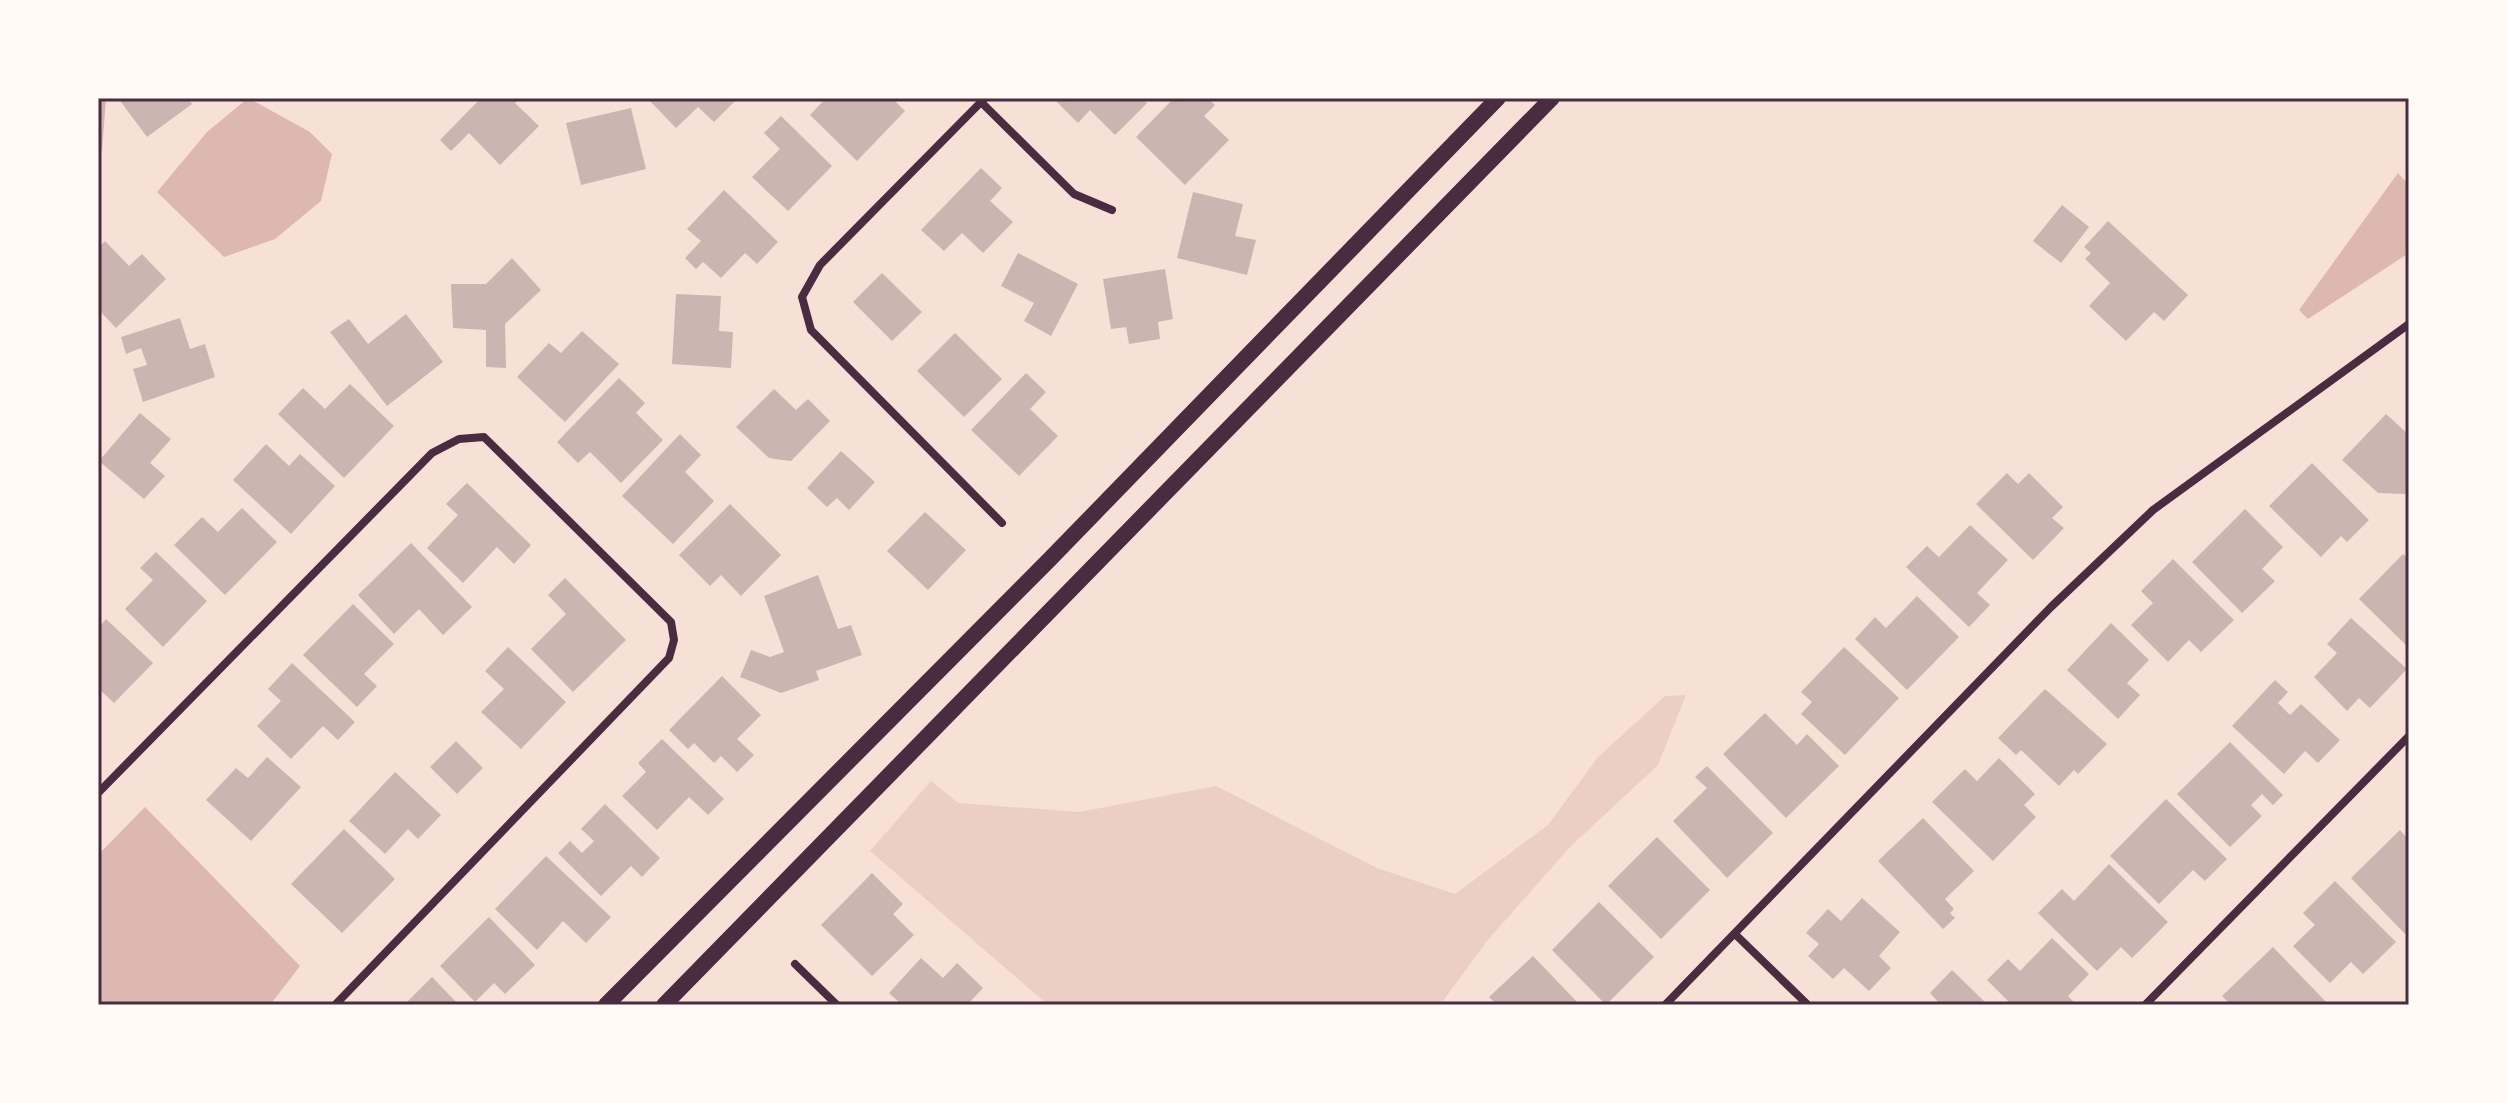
<svg xmlns="http://www.w3.org/2000/svg" width="2507" height="1103" viewBox="0 0 2507 1103" font-family="'Alegreya Sans',sans-serif">
	<style>
		.green { fill: #ebcfc5 }
		.water { fill: #dcb8b0 }
		.building { fill: #ccb4b1 }
		.lines { fill: none; stroke-linecap: round; stroke-linejoin: round }
		.minor { stroke: #4a2c40; stroke-width: 8 }
		.secondary { stroke: #4a2c40; stroke-width: 16 }
		.neatline { fill: none; stroke: #4a2c40; stroke-width: 3 }
	</style>
	<rect width="100%" height="100%" fill="#f7e1d7"/>
	<path class="green" d="M1686 695 1658 765 1570 847 1487 941 1440 1005H1048L870 851 931 781 958 803 1079 812 1216 786 1377 868 1455 894 1548 825 1598 757 1665 696Z"/>
	<path class="water" d="M248 98 310 132 332 154 321 201 275 239 224 257 157 192 207 132Z
		M2398 173 2409 185V253L2308 319 2299 310Z
		M145 807 300 966 270 1005H98V855Z"/>
	<path class="building" d="M98 98H106L102 151 98 150Z
		M118 98H188L192 104 147 137Z
		M481 98H520L515 103 539 126 500 165 469 133 451 151 440 140Z
		M647 98H738L714 122 698 107 676 128Z
		M826 98H892L905 111 857 161 810 115Z
		M1053 98H1142L1147 103 1115 135 1090 110 1078 123Z
		M1174 98H1208L1215 105 1204 116 1229 140 1185 185 1136 137Z
		M631 108 646 169 581 185 566 123Z
		M781 116 832 166 788 211 752 177 780 149 764 133Z
		M981 168 1002 188 990 201 1013 222 983 253 962 233 944 251 921 230Z
		M724 190 778 242 757 264 745 253 721 278 703 262 696 269 685 258 701 241 687 229Z
		M1193 192 1243 204 1235 236 1256 240 1247 275 1177 258Z
		M2062 205 2089 227 2061 263 2033 241Z
		M2108 221 2188 295 2164 321 2154 312 2126 341 2089 306 2110 283 2085 259 2091 253 2084 247Z
		M105 241 129 266 142 254 166 279 116 328 98 309V248Z
		M1018 253 1078 284 1051 336 1024 321 1034 303 1001 286Z
		M512 258 541 290 505 324 506 368 486 367V330L453 328 451 284H486Z
		M1165 269 1173 319 1158 322 1160 339 1129 344 1126 327 1111 329 1103 279Z
		M882 273 922 312 892 341 853 302Z
		M676 294 721 296 719 331 733 332 731 368 672 364Z
		M406 314 443 362 387 406 330 332 349 319 368 344Z
		M180 318 190 349 205 344 215 377 143 402 133 369 147 365 141 348 126 354 121 337Z
		M582 331 619 364 565 422 517 377 549 343 561 353Z
		M955 333 1002 379 964 417 917 371Z
		M1026 373 1046 392 1030 409 1058 436 1019 476 971 430Z
		M619 378 645 403 636 413 663 440 621 483 590 452 578 463 557 442Z
		M350 384 394 426 344 478 278 414 303 388 325 409Z
		M774 389 796 410 808 399 830 421 791 461 769 458 736 427Z
		M140 413 171 439 150 463 165 476 144 499 99 461Z
		M2386 414 2409 435V490L2405 494 2378 493 2342 460Z
		M680 434 701 455 685 472 714 501 673 544 622 496Z
		M266 444 289 466 300 454 335 486 291 534 233 480Z
		M841 451 875 482 849 510 837 498 827 507 807 488Z
		M2312 463 2369 520 2347 542 2341 536 2321 557 2269 506Z
		M2007 473 2018 484 2029 473 2063 507 2052 518 2064 528 2033 560 1976 504Z
		M467 483 531 545 514 564 497 547 463 583 427 548 458 515 446 504Z
		M730 504 781 555 741 596 721 575 710 586 679 555Z
		M242 508 277 542 225 595 174 545 202 517 218 532Z
		M2245 509 2283 547 2262 569 2275 581 2242 613 2192 562Z
		M925 512 966 550 928 590 887 551Z
		M1970 525 2008 560 1977 593 1990 605 1969 627 1906 567 1927 546 1939 557Z
		M411 543 472 607 443 635 419 609 394 634 358 595Z
		M156 552 207 601 163 647 125 609 153 580 140 568Z
		M2403 554 2409 559 2406 645 2359 599Z
		M2173 559 2234 620 2201 652 2189 640 2168 662 2131 625 2153 603 2141 591Z
		M818 575 838 629 851 625 862 655 816 671 819 680 781 693 740 677 751 650 770 657 784 652 764 596Z
		M565 578 626 640 573 692 531 649 566 614 548 595Z
		M1917 596 1959 637 1907 690 1855 639 1875 617 1886 628Z
		M353 604 394 644 364 674 377 686 357 707 303 655Z
		M2351 618 2407 669 2370 708 2359 698 2347 711 2314 677 2337 653 2327 644Z
		M106 619 153 663 114 703 98 688V628Z
		M2111 623 2149 660 2127 683 2140 695 2118 719 2067 670Z
		M508 647 566 702 521 749 481 712 504 689 485 671Z
		M1844 647 1899 698 1845 755 1801 714 1812 702 1801 692Z
		M292 663 355 722 338 740 323 726 291 759 257 726 281 701 268 689Z
		M722 676 761 715 737 739 754 755 737 772 721 756 714 763 694 743 688 749 669 730Z
		M2275 680 2288 692 2278 703 2290 715 2301 704 2340 740 2318 763 2305 751 2284 774 2232 726Z
		M2045 689 2107 744 2078 774 2074 770 2059 786 2021 750 2016 755 1998 738Z
		M1765 713 1797 745 1807 734 1839 766 1786 818 1723 754Z
		M662 739 724 799 708 815 689 797 657 830 622 796 646 772 638 763Z
		M456 741 483 768 457 794 430 767Z
		M2230 742 2283 795 2273 805 2262 794 2251 805 2262 816 2230 847 2177 794Z
		M267 757 301 787 251 841 206 800 236 768 248 778Z
		M1999 758 2035 794 2024 805 2036 817 1993 861 1932 802 1965 769 1977 781Z
		M1707 766 1773 833 1727 878 1673 821 1707 788 1695 777Z
		M395 772 441 815 418 839 408 829 385 854 349 821Z
		M2166 799 2227 859 2205 881 2193 870 2159 904 2110 856Z
		M605 804 660 858 642 877 631 866 601 896 558 853 570 841 582 853 594 841 581 829Z
		M1923 818 1974 871 1945 899 1954 909 1950 913 1955 918 1943 929 1878 861Z
		M344 829 395 879 342 933 291 884Z
		M2400 830 2409 840V930L2405 934 2351 878Z
		M1657 837 1710 890 1661 939 1608 886Z
		M546 856 611 917 586 943 563 921 537 950 495 909Z
		M2109 864 2168 922 2132 958 2121 947 2097 971 2038 913 2062 889 2074 901Z
		M872 873 903 904 893 914 914 935 872 976 821 925Z
		M2335 881 2396 942 2363 974 2351 962 2330 983 2293 946 2315 925 2303 913Z
		M1862 898 1900 932 1879 956 1891 968 1869 991 1844 968 1833 979 1808 956 1819 944 1806 933 1828 909 1841 921Z
		M1599 902 1654 957 1606 1005 1552 950Z
		M489 917 535 965 505 994 494 983 475 1002 440 966Z
		M2052 938 2089 974 2068 996 2077 1005H2012L1987 980 2008 959 2020 971Z
		M2273 947 2329 1005H2231L2222 996Z
		M1533 956 1580 1005H1497L1489 997Z
		M921 958 943 978 957 963 983 988 967 1005H902L889 993Z
		M1952 970 1988 1005H1941L1930 993Z
		M432 977 459 1005H409L407 1002Z"/>
	<g class="lines">
		<path class="minor" d="M985 98 820 265 802 297 811 330 1002 523
			M981 102 1074 194 1112 210
			M98 793 432 453 459 439 484 437 671 622 674 640 669 658 335 1005
			M1736 935 1808 1005
			M795 964 837 1005
			M1665 1005 2051 607 2153 510 2409 324
			M2145 1005 2409 736"/>
		<path class="secondary" d="M606 1005 1049 560 1498 98
			M664 1005 1552 98"/>
	</g>
	<rect width="2507" height="1103" fill="none" stroke="#fffaf5" stroke-width="200"/>
	<rect x="100" y="100" width="2307" height="903" class="neatline"/>
</svg>
